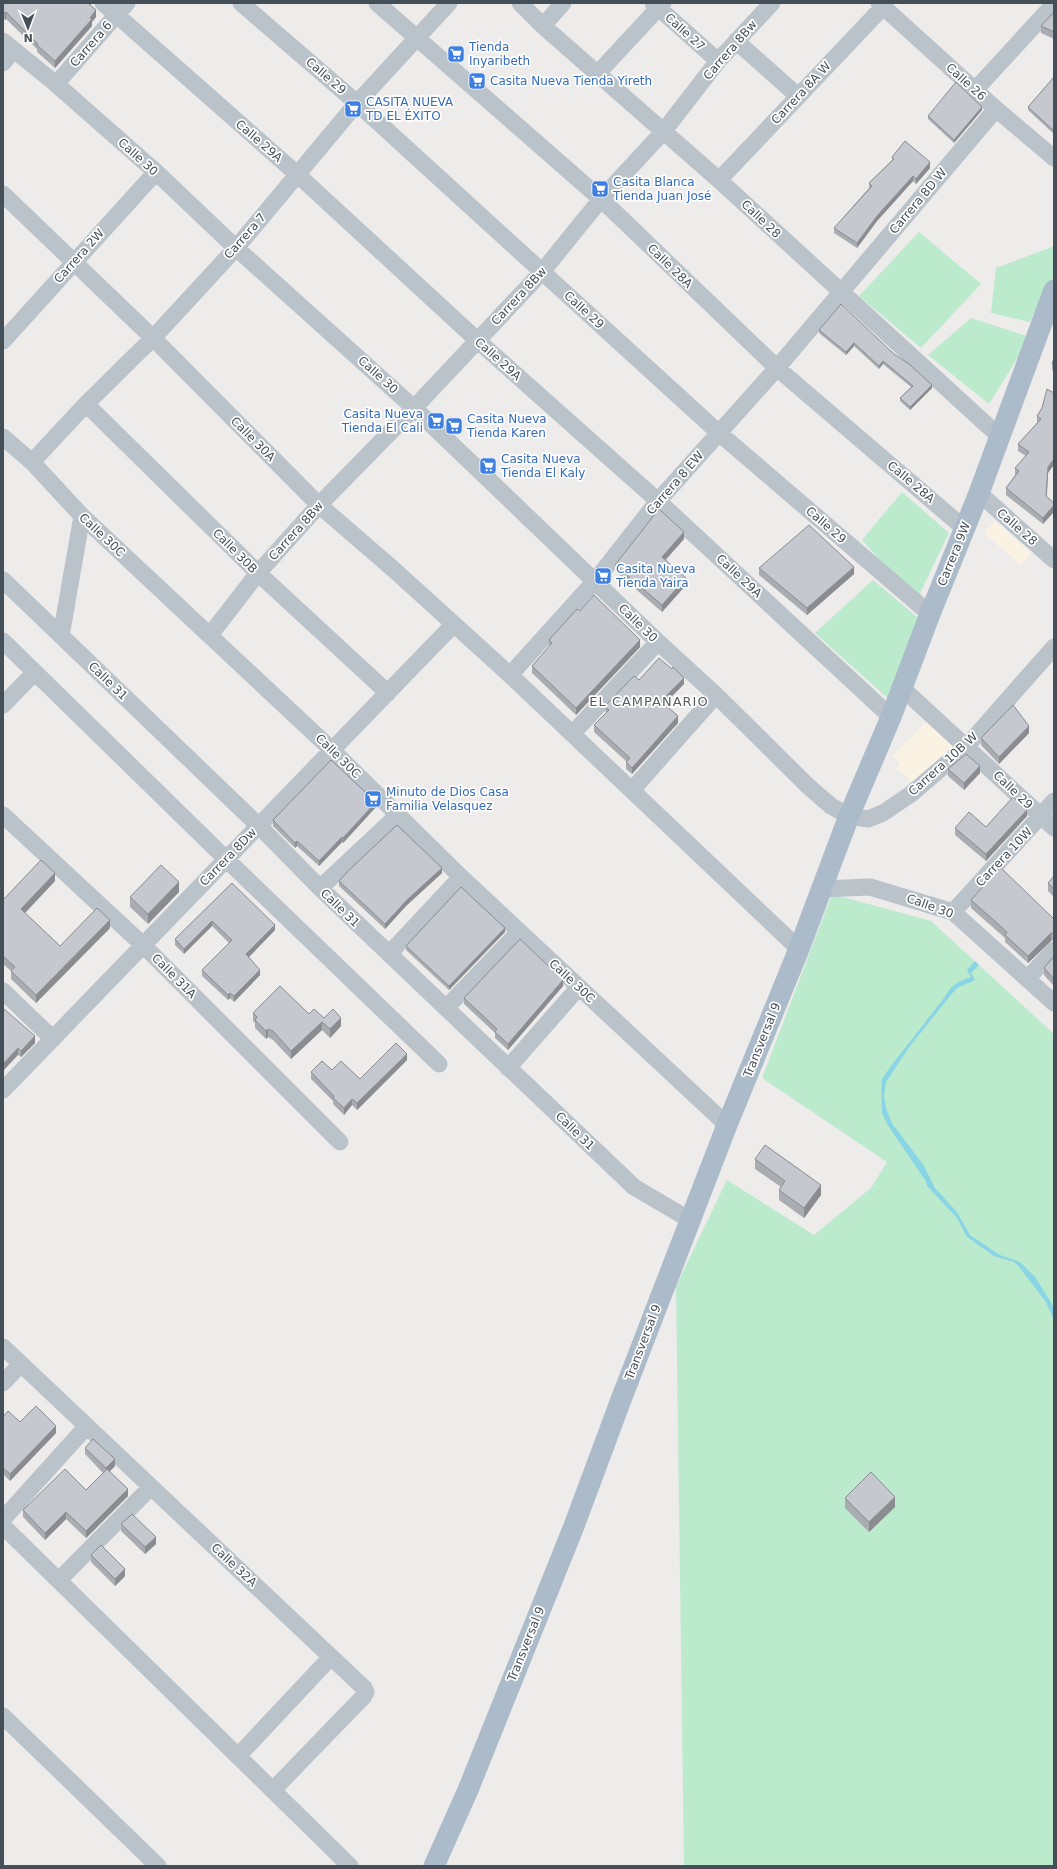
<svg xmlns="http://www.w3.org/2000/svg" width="1057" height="1869" viewBox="0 0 1057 1869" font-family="'DejaVu Sans',sans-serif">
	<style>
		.commercial { fill: #faf3e3 }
		.green { fill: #bbeacc }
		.water { fill: #8ad5e5 }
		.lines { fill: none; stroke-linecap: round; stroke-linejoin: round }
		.minor { stroke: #bac3ca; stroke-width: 17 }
		.major { stroke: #acbbc9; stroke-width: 21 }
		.wall { fill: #a9acb1 }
		.shaded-wall { fill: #8a8c90 }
		.building { fill: #c5c8ce; stroke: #8a8c90 }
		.labels { text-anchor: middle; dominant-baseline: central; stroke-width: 3.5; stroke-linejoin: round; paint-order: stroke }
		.street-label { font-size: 12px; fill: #454f57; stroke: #fff }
		.shop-label { font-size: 12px; fill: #366cbe; stroke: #fff; text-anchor: start }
		.neighbourhood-label { font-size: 13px; letter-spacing: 1px; fill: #585c60; stroke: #fff }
	</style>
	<rect width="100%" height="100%" fill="#eeebeb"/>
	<path class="commercial" d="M995 521 1031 553 1021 565 984 533Z
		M927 721 954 746 916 785 896 768 900 763 893 756Z"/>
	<path class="green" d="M919 232 981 284 921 348 859 296Z
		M1054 246V278L1048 283 1030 322 991 313 996 268Z
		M971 318 1036 339 1025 346 989 404 928 355Z
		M902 492 949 533 921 591 918 604 862 540Z
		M873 580 916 616 926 619 893 703 815 633Z
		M832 894 931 921 1054 1034V1866H684L676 1286 727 1180 814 1235 871 1188 887 1162 762 1078Z"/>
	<path class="water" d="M975 961 979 965 971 973 975 980 957 988 950 996 910 1046 886 1082 884 1097 886 1108 892 1123 924 1166 935 1188 957 1212 970 1235 1000 1255 1020 1262 1036 1278 1052 1304 1054 1309V1323L1053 1318 1046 1302 1020 1268 1014 1262 994 1256 967 1237 957 1218 927 1186 925 1180 887 1124 882 1113 881 1089 882 1079 891 1066 944 998C951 985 958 981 971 977L967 970Z"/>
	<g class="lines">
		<path class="minor" d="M103 3 298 175 477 340 658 501 891 717
			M241 3 357 103 719 433 930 614
			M377 3 601 199 777 368 964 528
			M520 3 543 26 719 180 1000 437
			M653 3 718 61
			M879 3 996 109 1054 158
			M543 26 563 3
			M3 41 56 84 156 172 236 248 414 408 658 642 716 695 809 787 831 806 849 816 868 819 883 813 911 794 966 747 1054 647
			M736 41 798 96
			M3 63 13 50
			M598 73 663 3
			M56 84 127 3
			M975 90 1054 4
			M719 180 883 7
			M3 194 153 338 319 505 392 568 510 675 799 949
			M3 341 156 172
			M86 404 258 573 388 693
			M3 437 32 462 82 516 332 750 461 877 727 1125
			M32 462 86 404 153 338 236 248 357 103 449 3
			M979 493 1054 560
			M3 580 259 826 320 888 634 1187 690 1220
			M210 635 258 573 319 505 414 408 542 272 601 199 663 132 718 61 772 3
			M61 636 82 516
			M3 641 226 859 439 1064
			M510 675 595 581 658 501 777 368 996 109
			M901 687 1054 828
			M3 705 35 672
			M573 733 658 642
			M632 790 716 695
			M3 815 143 945 340 1142
			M320 888 398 815
			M821 889 870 887 953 912 1054 1003
			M953 912 1054 801
			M389 954 461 877
			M1027 979 1054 950
			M3 991 53 1039
			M446 1008 519 932
			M508 1068 579 987
			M3 1090 453 625
			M3 1347 364 1688 366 1692 364 1696 273 1790
			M3 1383 21 1364
			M3 1519 87 1426
			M3 1526 350 1866
			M59 1580 151 1487
			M3 1716 158 1866
			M238 1756 331 1657"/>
		<path class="major" d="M434 1866 468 1790 574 1526 622 1397 727 1125 799 949 849 816 891 717 930 614 979 493 1054 290"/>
	</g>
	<path class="wall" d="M3 3H91V6L96 17 92 22V26L55 68 37 52V49L6 19 5 20 3 18Z
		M1054 12V39L1041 33V26Z
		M1054 79V134L1028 110V107Z
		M982 110 954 143 928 119V116Z
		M892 157 930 168 916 184 913 181 877 221 857 248 834 233V228L869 188V183L892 160Z
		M819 330 894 354 932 388 910 410 900 401V398L911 387 883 364 879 369 854 346 846 355 819 333Z
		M1054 358V371L1052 370V364Z
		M1042 408 1048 473 1047 496 1043 524 1006 495V488L1015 475V468L1026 456 1018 451V444L1037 423V416Z
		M684 539 666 560 686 585 662 612 615 571V565Z
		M759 568 854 574 807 615 759 575Z
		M549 640 640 647 576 715 532 673V666L549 647Z
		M684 684 665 704 678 723 632 774 626 769V762H627L594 732V725L606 713 605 706Z
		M1029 733 999 764 981 745V738Z
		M948 769 980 773 964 790 948 776Z
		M376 807 343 843 342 842 319 866 297 846 295 848 273 826V820Z
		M1027 816 986 861 955 835V828L986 827Z
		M442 873 407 905 385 929 339 886V881Z
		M1054 876V897L1048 891V883Z
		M55 881 25 913 60 946 110 928 36 1003 11 979V971L3 964V900Z
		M232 883 275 930 249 957 260 975 234 1002 230 998 228 1000 202 976V970L229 943 212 926 184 954 175 945V939Z
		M179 892 148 924 130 907V897Z
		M971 900 1054 919V940L1051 941 1028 963 1005 942V938L971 908Z
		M505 932 449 990 406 950V946Z
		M1054 956V986L1044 975V968Z
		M563 986 508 1050 495 1038V1033L464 1004V998Z
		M3 1008 35 1043 21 1057 18 1055Z
		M253 1013 309 1014 324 1018 341 1026 330 1038 322 1030 291 1059 273 1040 268 1037 266 1039 255 1028V1023L253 1021Z
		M407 1060 357 1110 352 1105 344 1115 333 1104V1101L311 1079V1072L332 1070 360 1079Z
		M755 1159 821 1195 804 1218 779 1200V1190L781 1187 755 1169Z
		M3 1417 56 1433 10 1481 3 1474Z
		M85 1448 115 1466 110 1471 128 1496 86 1538 66 1519 45 1540 23 1517V1510L86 1490 103 1473 85 1454Z
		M845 1498 895 1507 869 1532 845 1508Z
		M121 1524 156 1544 145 1554 121 1531Z
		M91 1555 125 1576 115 1586 91 1562Z"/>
	<path class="shaded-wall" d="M96 10V17L92 22V26L55 68V61Z
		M6 12V19L5 20V13Z
		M982 107V110L954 143V140Z
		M930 162V168L916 184V179Z
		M913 176V181L877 221 857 248V243L877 216Z
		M854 343V346L846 355V352Z
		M883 361V364L879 369V366Z
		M932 385V388L910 410V407Z
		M1054 459V465L1048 473 1046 503 1048 467Z
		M1054 505V512L1043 524V518Z
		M684 532V539L662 563V557Z
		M854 567V574L807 615V608Z
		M686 578V585L662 612V605Z
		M640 640V647L576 715V708Z
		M684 678V684L661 707V701Z
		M678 716V723L632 774V768Z
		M1029 726V733L999 764V757Z
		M980 766V773L964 790V783Z
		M376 802V807L343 843V838Z
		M1027 810V816L986 861V854Z
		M342 837V842L319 866V861Z
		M297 841V846L295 848V843Z
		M442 868V873L407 905 385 929V924L407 900Z
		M55 873V881L21 917V909Z
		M179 882V892L148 924V914Z
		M110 920V928L36 1003V995Z
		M212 921V926L184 954V949Z
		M275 925V930L246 960V954Z
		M505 928V932L449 990V986Z
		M1051 933V941L1028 963V956Z
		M260 970V975L234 1002V996Z
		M563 980V986L508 1050V1044Z
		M230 993V998L228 1000V995Z
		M341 1018V1026L330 1038V1029Z
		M322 1022V1030L291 1059V1051Z
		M268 1029V1037L266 1039V1031Z
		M35 1036V1043L21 1057V1051Z
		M18 1048V1055L3 1071V1064Z
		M407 1054V1060L357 1110V1103Z
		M352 1099V1105L344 1115V1108Z
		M821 1185V1195L804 1218V1208Z
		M56 1426V1433L10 1481V1474Z
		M115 1459V1466L106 1475V1468Z
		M128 1489V1496L86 1538V1531Z
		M895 1497V1507L869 1532V1522Z
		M66 1512V1519L45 1540V1533Z
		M156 1537V1544L145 1554V1547Z
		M125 1569V1576L115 1586V1579Z"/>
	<path class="building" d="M3 3H90L89 4 96 10 90 18 92 19 55 61 37 45 38 44 6 12 5 13 3 11Z
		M1054 12V32L1041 26Z
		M1053 78 1054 79V131L1028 107Z
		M956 82 982 107 954 140 928 116Z
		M905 141 930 162 916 179 913 176 877 216 857 243 834 228 872 186 869 183 894 159 892 157Z
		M841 304 894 354 909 364 932 385 910 407 900 398 913 386 883 361 879 366 854 343 846 352 819 330Z
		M1054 358V365L1052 364Z
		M1047 389 1054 393V459L1048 467 1046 496 1054 503V505L1043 518 1006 488 1019 471 1015 468 1029 452 1018 444 1041 419 1037 416 1042 408Z
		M659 509 684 532 662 557 686 578 662 605 615 565Z
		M809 525 854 567 807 608 759 568Z
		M594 595 640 640 576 708 532 666 552 643 549 640 577 609 580 611Z
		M659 658 672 669 673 667 684 678 661 701 678 716 632 768 626 762 630 758 594 725 609 710 605 706 634 676 639 680Z
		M1013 705 1029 726 999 757 981 738Z
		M966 754 980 766 964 783 948 769Z
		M331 760 376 802 343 838 342 837 319 861 297 841 295 843 273 820Z
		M1013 797 1027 810 986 854 955 828 969 812 986 827Z
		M397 825 442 868 407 900 385 924 339 881 348 871Z
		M41 860 55 873 21 909 60 946 97 908 110 920 36 995 11 971 15 967 3 956V900Z
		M161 865 179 882 148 914 130 897Z
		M1000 867 1054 919V933H1051L1028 956 1005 935 1007 932 971 900Z
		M1054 876V889L1048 883Z
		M232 883 275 925 246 954 260 970 234 996 230 993 228 995 202 970 232 940 212 921 184 949 175 939Z
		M461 887 505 928 449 986 406 946Z
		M520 939 563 980 508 1044 495 1032 497 1029 464 998Z
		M1054 956V979L1044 968Z
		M280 986 309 1014 314 1009 324 1018 333 1009 341 1018 330 1029 322 1022 291 1051 273 1031 268 1029 266 1031 255 1020 257 1017 253 1013Z
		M3 1008 35 1036 21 1051 18 1048 3 1064Z
		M396 1043 407 1054 357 1103 352 1099 344 1108 333 1098 334 1096 311 1072 322 1061 332 1070 341 1061 360 1079Z
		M765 1145 821 1185 804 1208 779 1190 785 1181 755 1159Z
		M36 1406 56 1426 10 1474 3 1468V1417L8 1411 20 1422Z
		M93 1439 115 1459 106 1468 85 1448Z
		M65 1469 86 1490 107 1469 128 1489 86 1531 66 1512 45 1533 23 1510Z
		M871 1472 895 1497 869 1522 845 1498Z
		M132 1514 156 1537 145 1547 121 1524Z
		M101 1545 125 1569 115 1579 91 1555Z"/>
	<defs>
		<symbol id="supermarket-square" viewBox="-11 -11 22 22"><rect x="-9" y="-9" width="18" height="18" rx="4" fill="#3f7fe0" stroke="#fff"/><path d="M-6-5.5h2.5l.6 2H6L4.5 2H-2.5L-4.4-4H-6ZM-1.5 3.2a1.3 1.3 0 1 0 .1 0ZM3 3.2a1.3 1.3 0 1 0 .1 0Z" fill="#fff"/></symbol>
	</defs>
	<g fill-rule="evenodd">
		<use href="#supermarket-square" x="446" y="44" width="20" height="20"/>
		<use href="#supermarket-square" x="467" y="71" width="20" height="20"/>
		<use href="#supermarket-square" x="343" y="99" width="20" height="20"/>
		<use href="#supermarket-square" x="590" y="179" width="20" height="20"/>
		<use href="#supermarket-square" x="426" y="411" width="20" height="20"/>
		<use href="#supermarket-square" x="444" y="416" width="20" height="20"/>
		<use href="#supermarket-square" x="478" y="456" width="20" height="20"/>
		<use href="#supermarket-square" x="593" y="566" width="20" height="20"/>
		<use href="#supermarket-square" x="363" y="789" width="20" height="20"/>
	</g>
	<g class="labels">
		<g class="street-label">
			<text transform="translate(685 32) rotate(42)">Calle 27</text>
			<text transform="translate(91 44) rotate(-49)">Carrera 6</text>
			<text transform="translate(730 50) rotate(-49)">Carrera 8Bw</text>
			<text transform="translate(326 76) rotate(41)">Calle 29</text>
			<text transform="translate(966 82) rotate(42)">Calle 26</text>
			<text transform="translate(801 93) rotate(-47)">Carrera 8A W</text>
			<text transform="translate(259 141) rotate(41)">Calle 29A</text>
			<text transform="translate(138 157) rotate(42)">Calle 30</text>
			<text transform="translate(918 201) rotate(-50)">Carrera 8D W</text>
			<text transform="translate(761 219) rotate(43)">Calle 28</text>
			<text transform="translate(245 236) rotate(-49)">Carrera 7</text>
			<text transform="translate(79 256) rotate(-48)">Carrera 2W</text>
			<text transform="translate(670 266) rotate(44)">Calle 28A</text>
			<text transform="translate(519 296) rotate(-47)">Carrera 8Bw</text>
			<text transform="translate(584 310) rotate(42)">Calle 29</text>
			<text transform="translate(498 359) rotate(42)">Calle 29A</text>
			<text transform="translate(378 375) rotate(42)">Calle 30</text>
			<text transform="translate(253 439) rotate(45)">Calle 30A</text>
			<text transform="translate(911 482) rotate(40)">Calle 28A</text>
			<text transform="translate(675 483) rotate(-49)">Carrera 8 EW</text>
			<text transform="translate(826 525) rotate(41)">Calle 29</text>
			<text transform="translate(1017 527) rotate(41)">Calle 28</text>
			<text transform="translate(296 531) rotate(-48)">Carrera 8Bw</text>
			<text transform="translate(102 535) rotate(43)">Calle 30C</text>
			<text transform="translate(235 551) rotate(45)">Calle 30B</text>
			<text transform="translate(954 554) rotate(-68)">Carrera 9W</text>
			<text transform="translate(739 576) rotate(43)">Calle 29A</text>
			<text transform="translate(638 623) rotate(44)">Calle 30</text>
			<text transform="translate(108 681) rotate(44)">Calle 31</text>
			<text transform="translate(338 756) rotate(44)">Calle 30C</text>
			<text transform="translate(943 764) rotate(-42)">Carrera 10B W</text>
			<text transform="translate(1013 790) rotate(43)">Calle 29</text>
			<text transform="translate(228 857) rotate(-46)">Carrera 8Dw</text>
			<text transform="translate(1004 857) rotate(-47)">Carrera 10W</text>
			<text transform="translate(930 906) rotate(20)">Calle 30</text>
			<text transform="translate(340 908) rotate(44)">Calle 31</text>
			<text transform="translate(174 976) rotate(45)">Calle 31A</text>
			<text transform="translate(572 981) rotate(43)">Calle 30C</text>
			<text transform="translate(762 1040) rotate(-68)">Transversal 9</text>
			<text transform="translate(575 1131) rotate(44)">Calle 31</text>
			<text transform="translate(643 1342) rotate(-69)">Transversal 9</text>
			<text transform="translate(234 1565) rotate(43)">Calle 32A</text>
			<text transform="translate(526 1644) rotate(-68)">Transversal 9</text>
		</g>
		<g class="shop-label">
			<text x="469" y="47">Tienda<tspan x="469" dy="14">Inyaribeth</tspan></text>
			<text x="490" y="81">Casita Nueva Tienda Yireth</text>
			<text x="366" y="102">CASITA NUEVA<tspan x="366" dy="14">TD EL ÉXITO</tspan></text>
			<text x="613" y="182">Casita Blanca<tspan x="613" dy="14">Tienda Juan José</tspan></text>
			<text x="423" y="414" text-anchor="end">Casita Nueva<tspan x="423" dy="14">Tienda El Cali</tspan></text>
			<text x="467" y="419">Casita Nueva<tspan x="467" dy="14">Tienda Karen</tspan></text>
			<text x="501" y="459">Casita Nueva<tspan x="501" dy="14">Tienda El Kaly</tspan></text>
			<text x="616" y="569">Casita Nueva<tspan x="616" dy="14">Tienda Yaira</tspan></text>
			<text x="386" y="792">Minuto de Dios Casa<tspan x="386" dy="14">Familia Velasquez</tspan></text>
		</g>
		<g class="neighbourhood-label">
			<text x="649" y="701">EL CAMPANARIO</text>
		</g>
	</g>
	<rect width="1057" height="1869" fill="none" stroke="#454f57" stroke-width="8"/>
	<g transform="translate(28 28) rotate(179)" stroke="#ffffff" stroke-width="3" paint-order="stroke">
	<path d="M0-3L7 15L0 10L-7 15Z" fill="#454f57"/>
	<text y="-6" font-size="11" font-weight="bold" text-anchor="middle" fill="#454f57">N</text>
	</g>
</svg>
